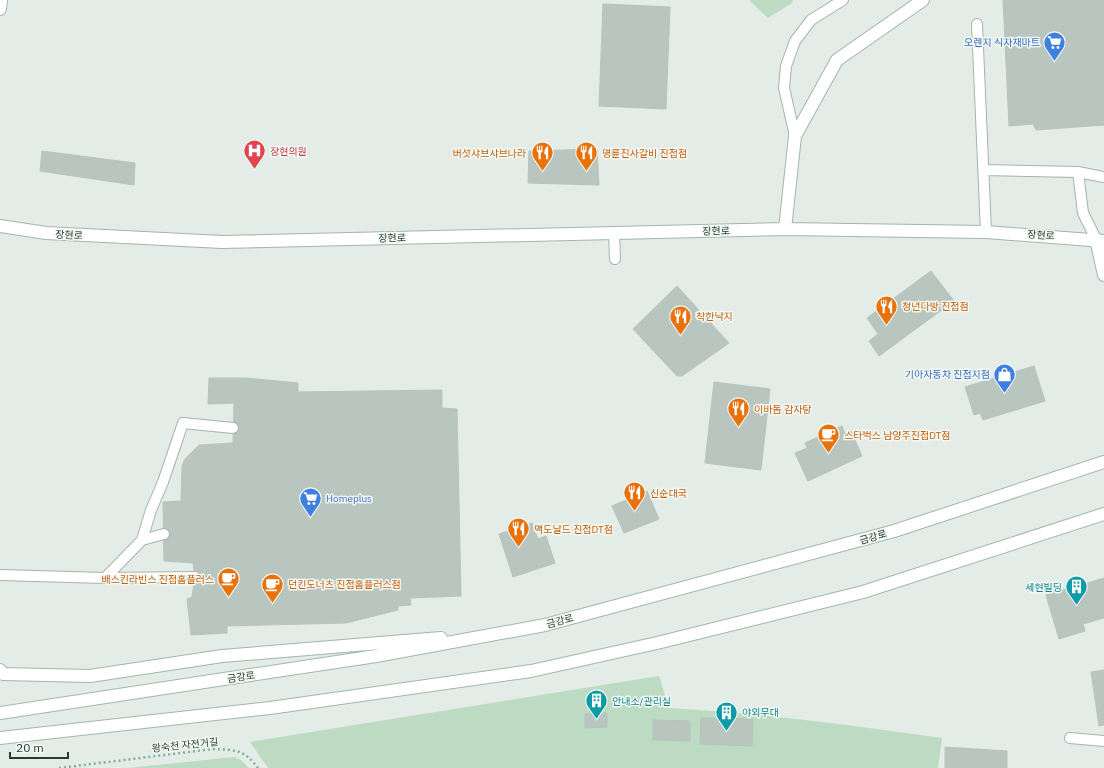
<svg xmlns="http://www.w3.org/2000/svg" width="1104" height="768" viewBox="0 0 1104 768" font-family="'IBM Plex Sans','Noto Sans KR',sans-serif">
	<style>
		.green { fill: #bddbc2 }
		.building { fill: #b8c6bf; stroke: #b5c5bd }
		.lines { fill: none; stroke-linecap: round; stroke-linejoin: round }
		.lane-casing { stroke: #a6b4ad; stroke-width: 12 }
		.street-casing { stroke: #a6b4ad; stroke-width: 14 }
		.secondary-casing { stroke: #a2b7ad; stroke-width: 14 }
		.path { stroke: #85ad9c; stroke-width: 2.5; stroke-dasharray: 2 3; stroke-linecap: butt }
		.lane { stroke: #fff; stroke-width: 10 }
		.street { stroke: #fff; stroke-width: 12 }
		.secondary { stroke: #fff; stroke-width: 12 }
		.labels { text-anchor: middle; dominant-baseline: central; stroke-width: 3; stroke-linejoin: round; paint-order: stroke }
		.shop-label { font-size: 10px; fill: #366cbe; stroke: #f3f8f5; text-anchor: end }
		.health-label { font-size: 10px; fill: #be3a42; stroke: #f3f8f5; text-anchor: start }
		.food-label { font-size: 10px; fill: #c56008; stroke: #f3f8f5; text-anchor: start }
		.street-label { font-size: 10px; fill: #243c32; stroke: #f3f8f5 }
		.culture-label { font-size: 10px; fill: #0d838f; stroke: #f3f8f5; text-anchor: start }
	</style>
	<rect width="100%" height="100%" fill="#e3ece7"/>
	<path class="green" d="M749 0H793L792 3 768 18Z
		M659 676 669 708C762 713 851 725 942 738L938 768H268L250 742Z
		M234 757 241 760 249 768H128Z"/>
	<path class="building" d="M1003 0H1104V125L1036 130 1033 124 1009 126Z
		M603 4 670 7 666 109 599 106Z
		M597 149 599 185 528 183 529 151Z
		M42 151 135 163 134 185 40 171Z
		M931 271 954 301 879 356 869 341 878 334 867 318Z
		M677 286 729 343 682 376H677L633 329Z
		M1034 366 1045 401 983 420 980 413 974 415 965 387Z
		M209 378H246L298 383V392L442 390V408L457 409 461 596 410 598 411 605 398 606V610L346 623 227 626V633L191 635 187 599 192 597 195 577 193 563 164 561 163 502 181 501 182 466 185 459 199 445 233 443 234 403 208 404Z
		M714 382 770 389 761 470 705 463Z
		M842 426 845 434 851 431 862 456 808 481 795 453 807 448 805 443Z
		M647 491 659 519 624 533 612 506Z
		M532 523 538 539 546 536 555 563 513 577 499 534Z
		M1104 578V618L1083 624 1085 631 1059 639 1046 595Z
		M1104 670V725L1099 726 1091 672Z
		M607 713V727L585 728V714Z
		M701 718 753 719 752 746 700 744Z
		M653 720 690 721V741L653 740Z
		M945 747 1007 751V768H945Z"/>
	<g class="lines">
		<defs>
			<path id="lane" d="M977 24 986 232
				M795 136 784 88 786 66 795 41 811 20 843 0
				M985 170 1078 172 1083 213 1096 239
				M1078 172 1104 177
				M614 233 615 259
				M142 540 164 534
				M0 575 105 578 195 577
				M105 578 142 540 151 510 163 482 183 423 233 428
				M1070 738 1104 741"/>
			<path id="street" d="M0 9 1 0
				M0 226 46 233 222 242 785 229 986 232 1104 241
				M785 229 795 136 837 60 923 0"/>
			<path id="secondary" d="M1096 239 1104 275
				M0 670 3 674 90 676 222 656 441 638
				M0 713 376 656 545 625 894 531 1104 462
				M0 738 270 708 531 671 657 643 863 592 1104 514"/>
		</defs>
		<use href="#lane" class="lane-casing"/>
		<use href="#street" class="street-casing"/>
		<use href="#secondary" class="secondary-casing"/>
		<path class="path" d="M59 768 213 749C235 750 244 749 258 768"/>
		<use href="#lane" class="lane"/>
		<use href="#street" class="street"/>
		<use href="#secondary" class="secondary"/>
	</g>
	<defs>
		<symbol id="supermarket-pin" viewBox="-11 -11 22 30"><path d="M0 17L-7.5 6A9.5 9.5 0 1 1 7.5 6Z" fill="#3f7fe0" stroke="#f3f8f5"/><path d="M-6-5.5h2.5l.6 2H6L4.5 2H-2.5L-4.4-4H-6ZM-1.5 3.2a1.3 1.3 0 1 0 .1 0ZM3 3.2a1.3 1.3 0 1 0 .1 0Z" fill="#fff"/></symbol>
		<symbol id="hospital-pin" viewBox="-11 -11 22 30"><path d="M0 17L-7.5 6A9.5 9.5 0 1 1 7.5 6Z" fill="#e0444e" stroke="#f3f8f5"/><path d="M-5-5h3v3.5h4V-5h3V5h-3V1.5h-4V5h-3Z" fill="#fff"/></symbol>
		<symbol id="restaurant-pin" viewBox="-11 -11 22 30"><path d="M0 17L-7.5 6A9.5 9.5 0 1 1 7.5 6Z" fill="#e8710a" stroke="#f3f8f5"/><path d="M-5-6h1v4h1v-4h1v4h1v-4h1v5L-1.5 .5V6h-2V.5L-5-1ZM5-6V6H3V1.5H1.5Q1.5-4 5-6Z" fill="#fff"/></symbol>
		<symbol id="shop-pin" viewBox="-11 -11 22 30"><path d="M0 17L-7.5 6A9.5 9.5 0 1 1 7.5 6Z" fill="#3f7fe0" stroke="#f3f8f5"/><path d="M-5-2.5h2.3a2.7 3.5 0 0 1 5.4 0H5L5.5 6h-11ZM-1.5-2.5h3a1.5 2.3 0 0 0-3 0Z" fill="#fff"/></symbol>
		<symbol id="cafe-pin" viewBox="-11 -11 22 30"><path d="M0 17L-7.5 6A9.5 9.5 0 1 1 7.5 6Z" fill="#e8710a" stroke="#f3f8f5"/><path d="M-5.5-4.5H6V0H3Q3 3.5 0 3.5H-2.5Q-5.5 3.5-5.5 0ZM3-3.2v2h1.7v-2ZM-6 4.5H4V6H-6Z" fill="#fff"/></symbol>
		<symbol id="building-pin" viewBox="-11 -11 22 30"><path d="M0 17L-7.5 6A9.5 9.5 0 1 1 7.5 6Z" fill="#0f9aa8" stroke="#f3f8f5"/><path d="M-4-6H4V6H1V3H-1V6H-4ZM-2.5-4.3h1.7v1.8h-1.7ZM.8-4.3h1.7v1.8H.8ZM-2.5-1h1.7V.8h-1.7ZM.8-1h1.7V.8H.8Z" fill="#fff"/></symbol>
	</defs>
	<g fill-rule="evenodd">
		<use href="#supermarket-pin" x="1042" y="30" width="25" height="34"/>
		<use href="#hospital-pin" x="242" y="138" width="25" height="34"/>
		<use href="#restaurant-pin" x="530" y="140" width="25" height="34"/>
		<use href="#restaurant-pin" x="574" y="140" width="25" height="34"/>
		<use href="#restaurant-pin" x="874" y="294" width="25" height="34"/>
		<use href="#restaurant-pin" x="668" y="304" width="25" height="34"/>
		<use href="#shop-pin" x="992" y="362" width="25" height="34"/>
		<use href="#restaurant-pin" x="726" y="396" width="25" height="34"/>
		<use href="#cafe-pin" x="816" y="422" width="25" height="34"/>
		<use href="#restaurant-pin" x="622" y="480" width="25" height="34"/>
		<use href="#supermarket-pin" x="298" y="486" width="25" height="34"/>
		<use href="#restaurant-pin" x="506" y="516" width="25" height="34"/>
		<use href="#cafe-pin" x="216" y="566" width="25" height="34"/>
		<use href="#cafe-pin" x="260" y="572" width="25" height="34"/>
		<use href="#building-pin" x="1064" y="574" width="25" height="34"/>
		<use href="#building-pin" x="584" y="688" width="25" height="34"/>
		<use href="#building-pin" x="714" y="700" width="25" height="34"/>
	</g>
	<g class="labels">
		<g class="shop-label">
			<text x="1040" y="42">오렌지 식자재마트</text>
			<text x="990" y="374">기아자동차 진접지점</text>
			<text x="326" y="498" text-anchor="start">Homeplus</text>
		</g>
		<g class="health-label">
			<text x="270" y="151">장현의원</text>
		</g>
		<g class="food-label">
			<text x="526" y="153" text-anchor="end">버섯샤브샤브나라</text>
			<text x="602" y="153">명륜진사갈비 진접점</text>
			<text x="902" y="306">청년다방 진접점</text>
			<text x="696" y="316">착한낙지</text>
			<text x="754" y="409">이바돔 감자탕</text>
			<text x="844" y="435">스타벅스 남양주진접DT점</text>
			<text x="650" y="493">신순대국</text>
			<text x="534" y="529">맥도날드 진접DT점</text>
			<text x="214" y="579" text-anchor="end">배스킨라빈스 진접홈플러스</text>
			<text x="288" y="584">던킨도너츠 진접홈플러스점</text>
		</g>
		<g class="street-label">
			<text transform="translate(716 231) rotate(-1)">장현로</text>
			<text transform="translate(69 235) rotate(3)">장현로</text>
			<text transform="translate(1041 235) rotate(4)">장현로</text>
			<text transform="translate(392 238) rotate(-1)">장현로</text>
			<text transform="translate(873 537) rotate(-16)">금강로</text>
			<text transform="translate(560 621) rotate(-15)">금강로</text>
			<text transform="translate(241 677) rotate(-8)">금강로</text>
			<text transform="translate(185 745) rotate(-6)">왕숙천 자전거길</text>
		</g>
		<g class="culture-label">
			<text x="1062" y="587" text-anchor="end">세현빌딩</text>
			<text x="612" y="701">안내소/관리실</text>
			<text x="742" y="712">야외무대</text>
		</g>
	</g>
	<path d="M10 752v6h58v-6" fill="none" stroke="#243c32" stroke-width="2"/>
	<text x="16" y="752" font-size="12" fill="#243c32" stroke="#f3f8f5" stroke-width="3" paint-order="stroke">20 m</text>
</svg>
